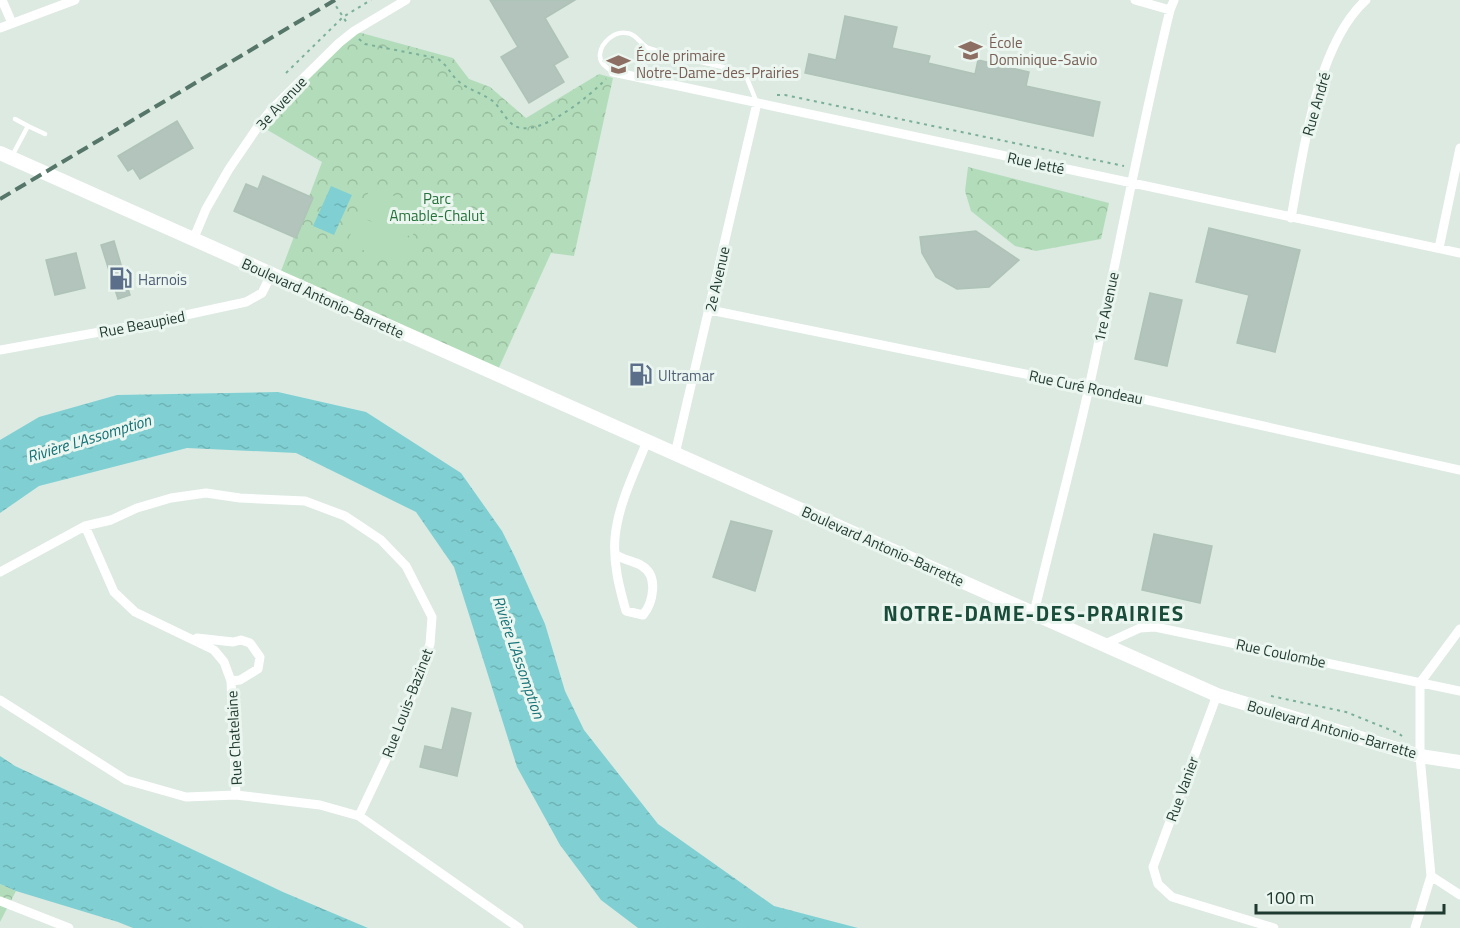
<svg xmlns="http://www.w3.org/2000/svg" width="1460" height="928" viewBox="0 0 1460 928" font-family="'Titillium Web',sans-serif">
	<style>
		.forest { fill: url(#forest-crowns) }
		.garden { fill: #b3ddba }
		.water { fill: url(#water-ripples) }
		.building { fill: #b2c4bb; stroke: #afc3b8; stroke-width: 1.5 }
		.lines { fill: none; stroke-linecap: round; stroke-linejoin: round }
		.path { stroke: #7baf99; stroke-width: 2; stroke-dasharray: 3 4.5; stroke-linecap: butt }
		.lane { stroke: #fff; stroke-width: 4.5 }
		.street { stroke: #fff; stroke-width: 9 }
		.secondary { stroke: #fff; stroke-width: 14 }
		.rail { stroke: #57766a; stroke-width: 4; stroke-dasharray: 12 6; stroke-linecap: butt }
		.labels { text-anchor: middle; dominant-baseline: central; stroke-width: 6; stroke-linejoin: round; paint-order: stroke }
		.education-label { font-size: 15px; fill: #785e54; stroke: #ecf6f0; text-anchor: start }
		.street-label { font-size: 15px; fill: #1e392f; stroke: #ecf6f0 }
		.park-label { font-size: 15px; fill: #26723b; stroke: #ecf6f0 }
		.service-label { font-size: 15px; fill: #4e5e75; stroke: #ecf6f0; text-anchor: start }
		.water-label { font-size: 16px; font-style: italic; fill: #157277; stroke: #ecf6f0 }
		.district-label { font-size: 21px; font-weight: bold; letter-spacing: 1.5px; fill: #194c3a; stroke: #ecf6f0 }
	</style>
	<defs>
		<pattern id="forest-crowns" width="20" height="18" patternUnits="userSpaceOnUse" patternTransform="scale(1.5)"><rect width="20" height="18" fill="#b3ddba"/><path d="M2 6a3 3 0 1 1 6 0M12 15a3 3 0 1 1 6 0" fill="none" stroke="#9abea0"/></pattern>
		<pattern id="water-ripples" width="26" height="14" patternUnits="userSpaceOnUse" patternTransform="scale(1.5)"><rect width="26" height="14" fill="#80d0d3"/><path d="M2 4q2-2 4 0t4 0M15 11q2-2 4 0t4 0" fill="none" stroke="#6eb3b5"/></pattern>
	</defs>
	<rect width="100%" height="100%" fill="#dceae2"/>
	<path class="forest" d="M354 31 453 58 469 79 490 87 526 118 599 74 613 78 574 256 551 253 496 374 281 271 322 162 259 125Z
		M968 167 1109 203 1101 239 1036 251 1015 246 971 211 965 191Z
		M0 884 16 891 0 922Z"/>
	<path class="garden" d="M371 186 424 209 412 237 359 214Z
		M358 216 412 239 400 266 347 243Z"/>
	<path class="water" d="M331 186 352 195 334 235 313 226Z
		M278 392 366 412 461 473 502 531 515 557 545 624 565 691 584 730 658 824 774 906 858 928H638L601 900 560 845 517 767 454 567 416 512 296 453 187 448 39 486 0 513V440L39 417 117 395Z
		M0 756 15 766 283 892 368 928H133L118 922 16 891 0 884Z"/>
	<path class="building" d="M490 0H575L545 18 568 57 554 65 564 82 529 103 501 57 518 47Z
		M845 16 897 27 892 48 930 56 928 63 975 74 978 60 1029 72 1026 86 1100 102 1093 136 805 73 809 54 836 60Z
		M177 121 193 148 140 179 133 168 128 171 118 156Z
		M263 176 313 198 296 238 234 211 246 184 258 189Z
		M1209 228 1300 250 1275 352 1237 343 1249 295 1196 282Z
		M976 231 1019 260 989 287 957 289 936 277 922 253 920 237Z
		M114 241 130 295 118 299 101 245Z
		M76 253 85 288 55 295 46 260Z
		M1150 293 1182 300 1167 366 1135 359Z
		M731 521 772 531 755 591 713 577Z
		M1154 534 1212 546 1200 603 1142 590Z
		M452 708 471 713 457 776 420 767 425 746 442 750Z"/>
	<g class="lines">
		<path class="path" d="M332 0 347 23
			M359 39 365 44 436 58C449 65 450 76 462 84 472 91 484 94 494 102 501 109 507 122 515 126 538 139 591 95 606 79
			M286 73 343 17 371 0
			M777 95H785L1124 166
			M1271 696 1346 712 1398 733 1402 736"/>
		<path class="lane" d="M613 72C606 67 599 63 600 54 601 43 614 31 626 33 636 33 640 44 648 48 677 58 709 63 739 71L746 76 757 103
			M28 126 45 134
			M12 156 28 126 15 119"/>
		<path class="street" d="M2 0 12 23
			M1135 0 1170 10
			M0 28 75 0
			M613 72 1460 253
			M1291 218C1303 154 1316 45 1366 0
			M193 240 206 209 229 169 259 125 271 110 339 43 354 31 406 0
			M1439 248 1460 148
			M710 310 1089 387 1460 470
			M0 350 144 324 246 302 262 293 271 275
			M675 454 757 103
			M85 526 114 592 135 612 214 650 224 662 231 681 236 795
			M615 554C624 561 633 560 642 566 659 576 653 603 643 615L626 611C619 587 613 563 615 538 618 504 635 472 647 441
			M0 572 85 526 111 520 137 508 171 498 206 493 240 498 305 501 345 516 381 540 406 566 432 617 430 644 410 701 386 759 359 816
			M1034 613C1052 536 1073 460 1090 383 1117 259 1140 133 1170 10L1174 0
			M197 638 233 642 241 640 250 643 260 657 258 669 240 680 231 681
			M1105 644 1140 628 1155 627 1460 691
			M1217 695 1153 867 1158 884 1172 897 1274 928
			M0 700 126 780 186 797 236 795 320 805 359 816 519 928
			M1431 876 1460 895
			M0 901 69 928
			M1415 928 1431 876 1420 756V683L1460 629"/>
		<path class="secondary" d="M0 153 1217 695 1420 756 1460 762"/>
		<path class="rail" d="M0 199 335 0"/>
	</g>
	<defs>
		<symbol id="school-bare" viewBox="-9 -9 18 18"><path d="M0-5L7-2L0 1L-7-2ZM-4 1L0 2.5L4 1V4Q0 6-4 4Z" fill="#8d6e63" stroke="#ecf6f0" stroke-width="2.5" paint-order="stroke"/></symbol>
		<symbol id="fuel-bare" viewBox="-9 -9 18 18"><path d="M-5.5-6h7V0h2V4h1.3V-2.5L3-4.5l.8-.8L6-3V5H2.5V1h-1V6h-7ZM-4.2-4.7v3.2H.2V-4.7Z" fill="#5c6f8a" stroke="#ecf6f0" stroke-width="2.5" paint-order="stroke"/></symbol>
	</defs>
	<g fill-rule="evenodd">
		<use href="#school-bare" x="954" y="34" width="33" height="33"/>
		<use href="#school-bare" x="602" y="48" width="33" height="33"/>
		<use href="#fuel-bare" x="104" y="262" width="33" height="33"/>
		<use href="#fuel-bare" x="624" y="358" width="33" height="33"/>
	</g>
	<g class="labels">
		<g class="education-label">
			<text x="989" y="42">École<tspan x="989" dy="17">Dominique-Savio</tspan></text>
			<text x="636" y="55">École primaire<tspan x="636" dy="17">Notre-Dame-des-Prairies</tspan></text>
		</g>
		<g class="street-label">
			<text transform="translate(281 103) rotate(-47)">3e Avenue</text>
			<text transform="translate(1316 104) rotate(-74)">Rue André</text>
			<text transform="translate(1036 163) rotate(12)">Rue Jetté</text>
			<text transform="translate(717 279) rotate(-77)">2e Avenue</text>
			<text transform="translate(323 298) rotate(24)">Boulevard Antonio-Barrette</text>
			<text transform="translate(1106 307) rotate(-78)">1re Avenue</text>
			<text transform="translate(142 324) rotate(-11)">Rue Beaupied</text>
			<text transform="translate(1086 387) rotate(12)">Rue Curé Rondeau</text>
			<text transform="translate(883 546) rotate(24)">Boulevard Antonio-Barrette</text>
			<text transform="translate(1281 653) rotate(12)">Rue Coulombe</text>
			<text transform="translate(407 703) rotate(-69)">Rue Louis-Bazinet</text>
			<text transform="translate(1332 729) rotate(16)">Boulevard Antonio-Barrette</text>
			<text transform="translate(234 738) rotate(-93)">Rue Chatelaine</text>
			<text transform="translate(1182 789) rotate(-70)">Rue Vanier</text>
		</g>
		<g class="park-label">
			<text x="437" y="198">Parc<tspan x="437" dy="17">Amable-Chalut</tspan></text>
		</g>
		<g class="service-label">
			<text x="138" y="279">Harnois</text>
			<text x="658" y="375">Ultramar</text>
		</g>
		<g class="water-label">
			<text transform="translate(89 438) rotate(-17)">Rivière L'Assomption</text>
			<text transform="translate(519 657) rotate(71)">Rivière L'Assomption</text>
		</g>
		<g class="district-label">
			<text x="1034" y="613">NOTRE-DAME-DES-PRAIRIES</text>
		</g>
	</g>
	<path d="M1256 904v9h188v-9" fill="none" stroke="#1e392f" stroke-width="3"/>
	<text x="1265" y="904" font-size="18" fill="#1e392f" stroke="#ecf6f0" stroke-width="4.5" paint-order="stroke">100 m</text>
</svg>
